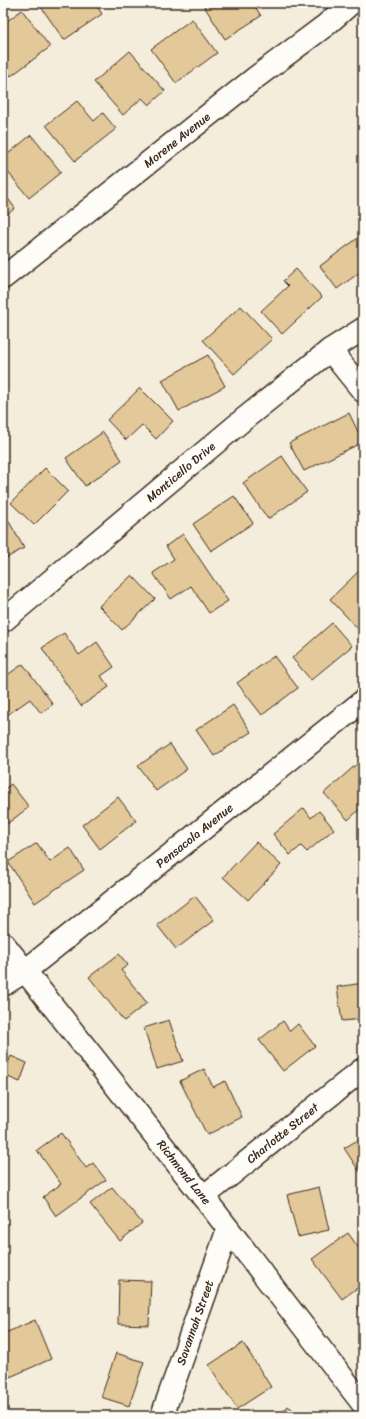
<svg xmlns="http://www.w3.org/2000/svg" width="366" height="1419" viewBox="0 0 366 1419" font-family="Sriracha,sans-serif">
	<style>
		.building { fill: #e3c999; stroke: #3b2a1e }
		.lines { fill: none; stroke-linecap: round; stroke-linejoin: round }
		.minor-casing { stroke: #3b2a1e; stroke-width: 25 }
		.minor { stroke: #fdfcf7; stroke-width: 22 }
		.labels { text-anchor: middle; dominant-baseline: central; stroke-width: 3; stroke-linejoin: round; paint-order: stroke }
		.street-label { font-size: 12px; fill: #3b2a1e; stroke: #fdfcf7 }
	</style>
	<rect width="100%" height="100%" fill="#f5eddb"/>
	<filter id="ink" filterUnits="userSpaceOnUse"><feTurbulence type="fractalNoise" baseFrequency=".025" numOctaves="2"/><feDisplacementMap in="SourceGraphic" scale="8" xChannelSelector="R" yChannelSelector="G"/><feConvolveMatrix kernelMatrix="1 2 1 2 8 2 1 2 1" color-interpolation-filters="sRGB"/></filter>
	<g filter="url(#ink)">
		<path class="building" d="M41 3H95L102 14 64 40 39 4Z
			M202 3H253L261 16 225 39Z
			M22 10 50 47 11 76 3 65V24Z
			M192 19 217 53 176 83 151 49Z
			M130 51 165 91 149 105 142 98 123 115 94 82Z
			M77 101 94 121 103 113 116 129 75 161 46 125Z
			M31 135 61 172 29 198 3 166V158Z
			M3 192 15 208 3 218Z
			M362 235 363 270 337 289 320 266Z
			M296 269 322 297 282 334 261 311 288 286 283 281Z
			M241 306 272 339 234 374 203 340Z
			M208 355 225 386 179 411 162 380Z
			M140 388 173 421 156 439 142 425 126 440 107 420Z
			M349 413 363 442 304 471 289 443Z
			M103 432 122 460 85 486 66 458Z
			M282 456 307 492 268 519 243 483Z
			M45 468 68 491 34 525 11 503Z
			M234 496 253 523 211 551 193 524Z
			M8 520 24 548 3 560V523Z
			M183 534 228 601 209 613 191 586 171 599 153 573 174 559 166 546Z
			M359 571 363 575V634L330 599Z
			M132 575 155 599 122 630 99 606Z
			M332 623 352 646 311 680 292 658Z
			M64 633 79 655 97 642 114 667 101 676 109 687 81 706 42 648Z
			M274 656 298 688 262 715 237 683Z
			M23 664 53 704 41 713 30 699 3 718V678Z
			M233 705 251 732 214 756 196 730Z
			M170 744 187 769 156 791 138 766Z
			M358 763 363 769V806L348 820 324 793Z
			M11 784 29 807 3 827V790Z
			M118 797 136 821 100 849 82 825Z
			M304 808 311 818 319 811 334 829 307 852 301 846 290 855 273 834Z
			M256 842 281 865 248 900 223 877Z
			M37 843 50 862 70 848 84 870 35 903 8 862Z
			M195 896 214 920 176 949 157 925Z
			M119 954 128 965 121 970 147 1003 124 1021 89 977Z
			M363 983V1019L342 1021 337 987Z
			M169 1020 183 1061 157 1069 144 1028Z
			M283 1021 290 1031 298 1024 315 1046 283 1071 259 1040Z
			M11 1056 27 1063 20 1082 3 1075Z
			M204 1069 213 1087 225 1081 242 1117 207 1135 180 1081Z
			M61 1133 86 1168 93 1163 106 1180 56 1216 43 1197 61 1184 37 1150Z
			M363 1137V1168L359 1171 344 1148Z
			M112 1187 142 1223 120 1241 90 1204Z
			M319 1187 329 1230 298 1237 287 1195Z
			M348 1233 363 1254V1284L342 1299 312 1259Z
			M119 1280 151 1281 149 1325 118 1324Z
			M363 1305V1316L358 1308Z
			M35 1320 51 1359 10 1377 3 1361V1334Z
			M243 1343 271 1387 237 1409 209 1365Z
			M116 1353 144 1362 129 1406 101 1397Z
			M288 1406 301 1416H280Z"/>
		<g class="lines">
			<defs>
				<g id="minor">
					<path id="s1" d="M3 278 255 78 326 25 351 3"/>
					<path d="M330 350 363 391"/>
					<path id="s2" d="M3 621 244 419 330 350 363 329"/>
					<path id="s3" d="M3 943 216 1213 363 1404"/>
					<path id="s4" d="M3 985 25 971 363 701"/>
					<path id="s5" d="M203 1197 363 1069"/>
					<path id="s6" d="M162 1416 228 1229"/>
				</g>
			</defs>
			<use href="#minor" class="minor-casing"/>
			<use href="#minor" class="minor"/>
		</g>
	</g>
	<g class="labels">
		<g class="street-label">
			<text stroke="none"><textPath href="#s1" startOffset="222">Morene Avenue</textPath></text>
			<text stroke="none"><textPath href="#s2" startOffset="232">Monticello Drive</textPath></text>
			<text stroke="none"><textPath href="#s4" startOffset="243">Pensacola Avenue</textPath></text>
			<text stroke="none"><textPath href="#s5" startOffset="102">Charlotte Street</textPath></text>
			<text stroke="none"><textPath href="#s3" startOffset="292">Richmond Lane</textPath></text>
			<text stroke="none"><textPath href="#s6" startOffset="99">Savannah Street</textPath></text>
		</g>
	</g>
	<rect width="366" height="1419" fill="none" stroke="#fdfcf7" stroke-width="16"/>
	<rect x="8" y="8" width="350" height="1403" fill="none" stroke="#3b2a1e" stroke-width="1.5" filter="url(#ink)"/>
</svg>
